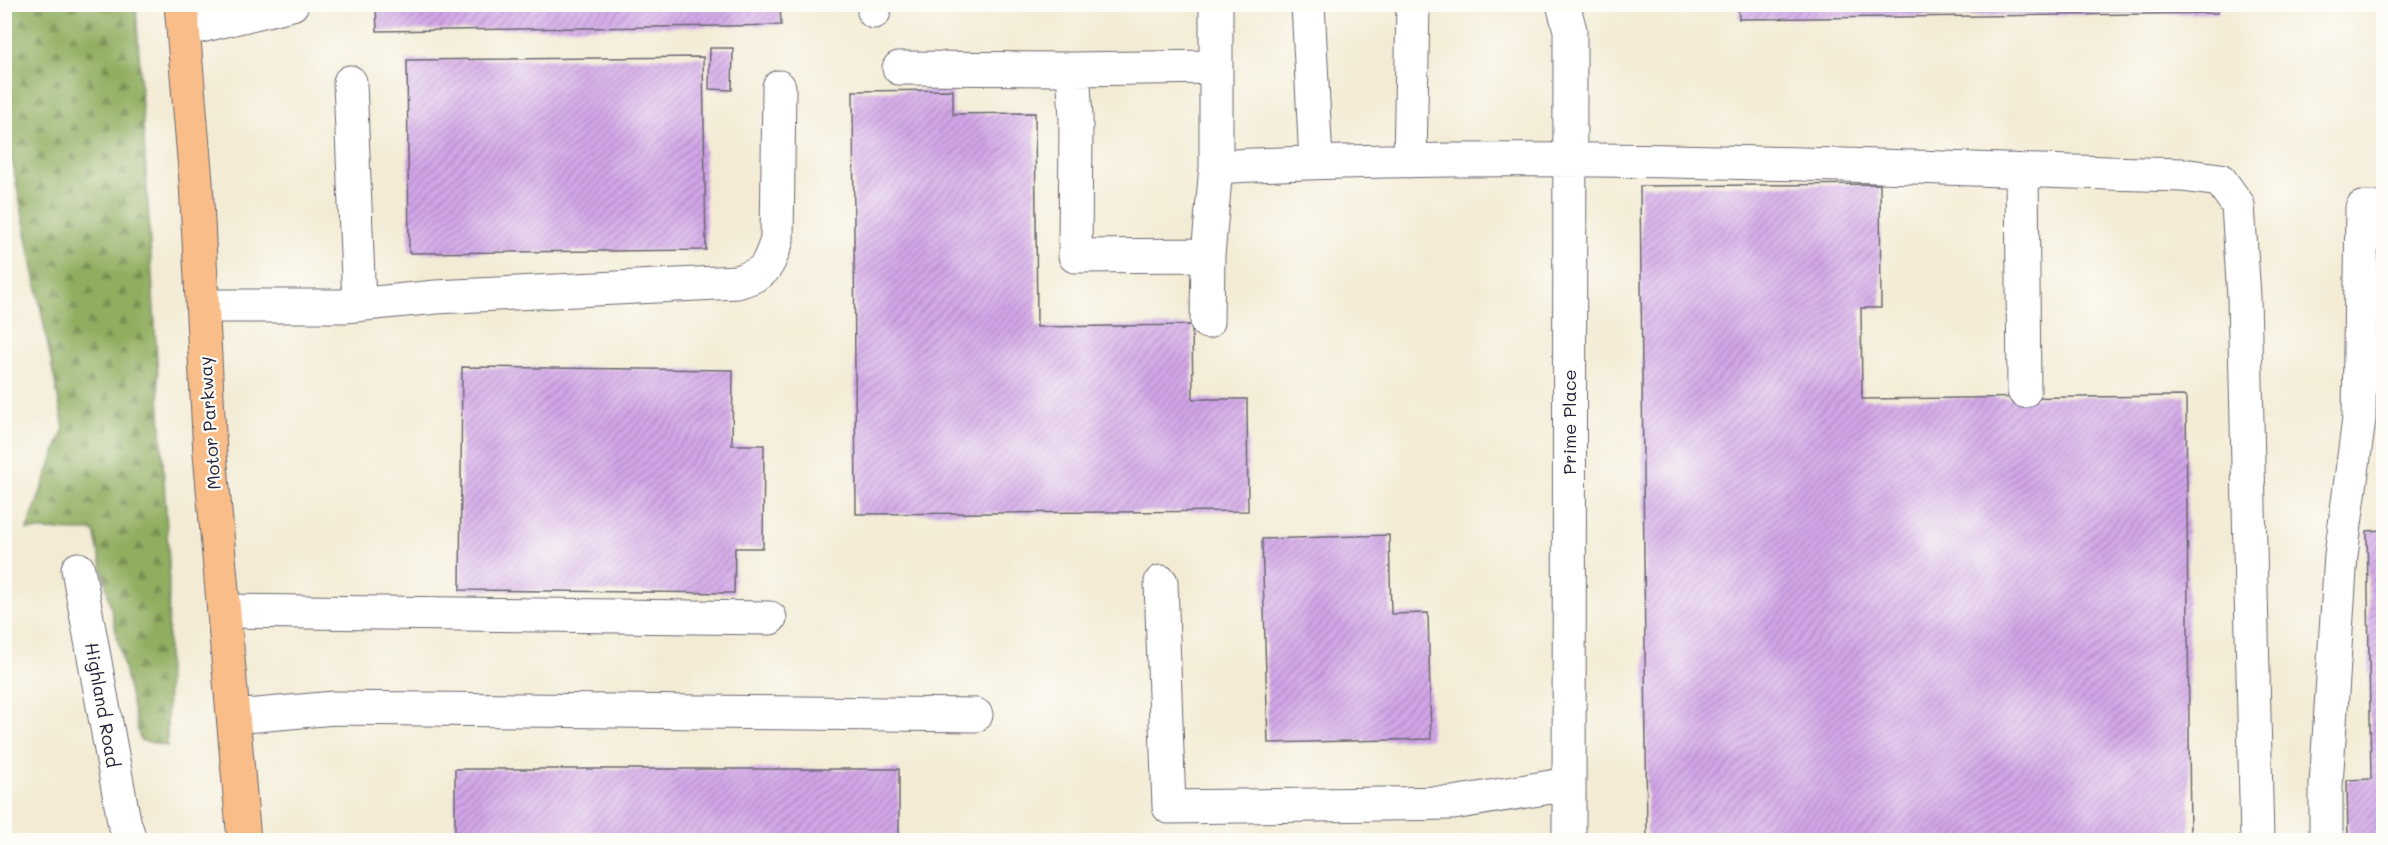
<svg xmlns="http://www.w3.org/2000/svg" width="2388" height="845" viewBox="0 0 2388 845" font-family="Mali,sans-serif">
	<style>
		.forest { fill: url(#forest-firs); stroke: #59684e; stroke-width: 1.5 }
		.building { fill: url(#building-hatch) }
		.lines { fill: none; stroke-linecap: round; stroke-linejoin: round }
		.minor-casing { stroke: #6b6871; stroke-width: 35 }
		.major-casing { stroke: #6b6871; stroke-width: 35 }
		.minor { stroke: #fff; stroke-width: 33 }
		.major { stroke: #f8bd89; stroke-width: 33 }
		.labels { text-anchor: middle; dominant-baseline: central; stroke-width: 4.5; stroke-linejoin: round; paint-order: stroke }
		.street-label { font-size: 18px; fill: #22223b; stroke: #fdfcf7 }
	</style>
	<defs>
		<pattern id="forest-firs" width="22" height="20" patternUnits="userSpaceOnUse" patternTransform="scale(1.5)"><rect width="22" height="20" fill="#90ae61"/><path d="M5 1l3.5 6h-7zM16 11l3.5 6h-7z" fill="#758d51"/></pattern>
		<pattern id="building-hatch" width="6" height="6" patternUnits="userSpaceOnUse" patternTransform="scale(1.5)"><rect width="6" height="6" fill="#d2a6e8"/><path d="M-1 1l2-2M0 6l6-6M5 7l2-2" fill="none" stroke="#aa87bd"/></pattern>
	</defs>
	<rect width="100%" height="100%" fill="#fdfcf7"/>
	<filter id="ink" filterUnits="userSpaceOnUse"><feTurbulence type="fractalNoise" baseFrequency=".0167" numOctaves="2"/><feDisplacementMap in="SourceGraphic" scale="12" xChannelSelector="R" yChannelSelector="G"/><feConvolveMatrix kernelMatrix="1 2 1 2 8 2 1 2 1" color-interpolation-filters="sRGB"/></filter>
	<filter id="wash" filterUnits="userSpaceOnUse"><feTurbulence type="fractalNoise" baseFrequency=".008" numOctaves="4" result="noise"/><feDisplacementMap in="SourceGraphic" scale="24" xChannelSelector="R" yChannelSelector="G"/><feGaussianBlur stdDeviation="1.35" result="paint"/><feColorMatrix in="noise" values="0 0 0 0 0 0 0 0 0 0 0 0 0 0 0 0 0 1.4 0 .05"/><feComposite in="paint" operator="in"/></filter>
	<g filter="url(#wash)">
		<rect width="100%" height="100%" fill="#f3ebd4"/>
		<path class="forest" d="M4 5H136L169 564 167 746 140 740 94 531 27 530 64 428 5 124Z"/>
		<g id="blocks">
			<path class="building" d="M376 4H780L781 25 377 31Z
				M1738 4H2218V13L1739 19Z
				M710 48H733L732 90 709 89Z
				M703 57 706 250 409 253 407 60Z
				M953 90V114L1035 113 1037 327 1192 325 1193 399H1247L1248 511 856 514 853 91Z
				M1880 184 1881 308H1861L1862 399 2186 396 2190 840H1647L1640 186Z
				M462 367 733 370 732 445H764L763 548H735L734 593 460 590Z
				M2384 530V840H2348L2347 780 2371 779 2367 531Z
				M1389 535 1391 614 1428 613 1431 739 1268 743 1262 539Z
				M455 769H899V840H455Z"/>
		</g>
	</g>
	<g filter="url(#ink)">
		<use href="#blocks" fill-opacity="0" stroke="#6b6871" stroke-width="1.5"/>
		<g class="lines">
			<defs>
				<path id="minor" d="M874 4V12
					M1216 4V67
					M1308 4 1316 162
					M1563 4 1570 30 1569 840
					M184 30 292 4
					M899 68 1073 69
					M350 82 359 304
					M1410 161 1413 4
					M2022 171 2024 391
					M1208 255 1075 256 1076 118 1073 69 1216 67V167
					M203 306H345L436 297 737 282C766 273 767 269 777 240L779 87
					M1207 322 1208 255 1216 167C1538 150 1860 167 2182 175L2220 180 2238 205 2244 297 2257 840
					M78 569 124 821 130 840
					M1161 582 1169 807 1453 803 1569 784
					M224 611 770 618
					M234 717 334 708 976 715
					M2326 840V785L2341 555 2359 419 2362 208H2384"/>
				<path id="major" d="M181 4 196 182 210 454 244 840"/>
			</defs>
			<use href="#minor" class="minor-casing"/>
			<use href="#major" class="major-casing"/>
			<use href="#minor" class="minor"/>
			<use href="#major" class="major"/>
		</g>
	</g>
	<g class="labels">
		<g class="street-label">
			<text transform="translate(1569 422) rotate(-90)">Prime Place</text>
			<text transform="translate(209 423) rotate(-94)">Motor Parkway</text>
			<text transform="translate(103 705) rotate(80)">Highland Road</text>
		</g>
	</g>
	<rect width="2388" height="845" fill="none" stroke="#fdfcf7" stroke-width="24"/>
</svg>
